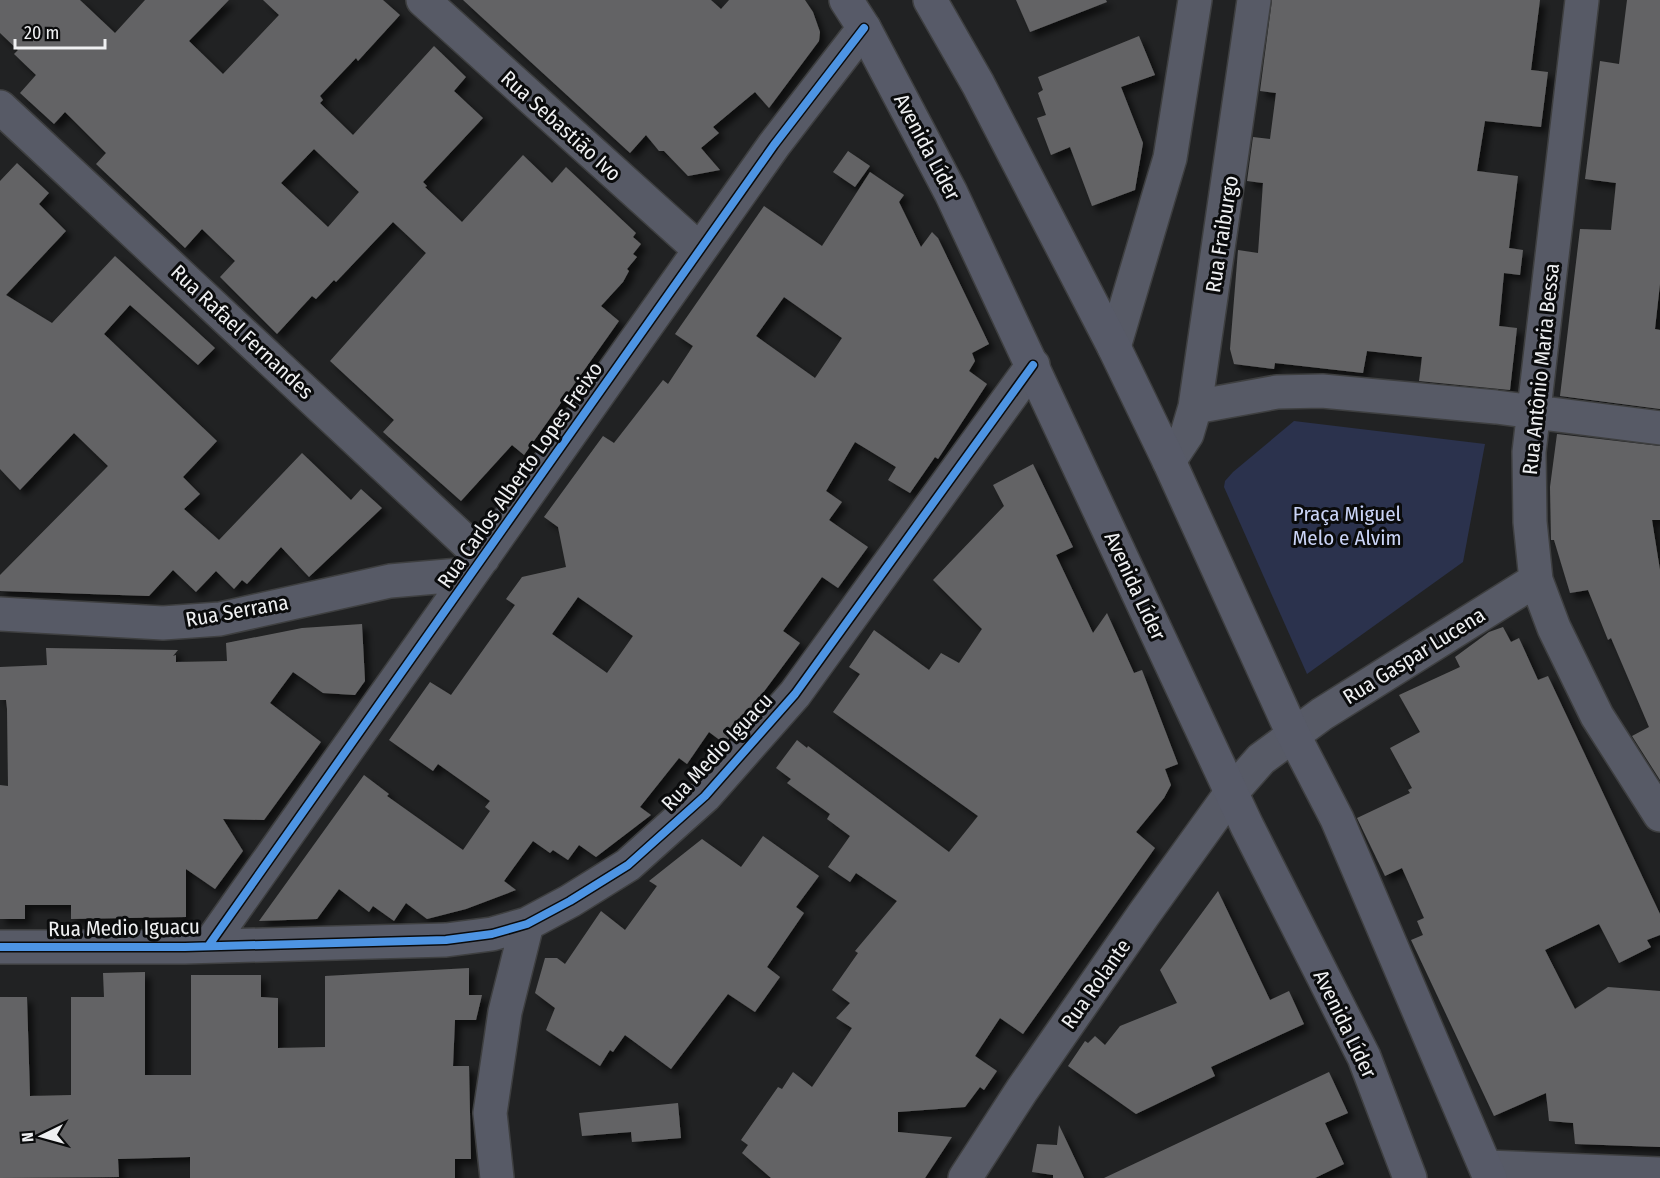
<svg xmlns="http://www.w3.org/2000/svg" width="1660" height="1178" viewBox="0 0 1660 1178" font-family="'Fira Sans Condensed',sans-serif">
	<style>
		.green { fill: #2b324d }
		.building { fill: #646465; fill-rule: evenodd; filter: url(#shadow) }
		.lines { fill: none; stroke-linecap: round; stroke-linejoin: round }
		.minor-casing { stroke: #3e3f40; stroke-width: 36 }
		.major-casing { stroke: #3e3f40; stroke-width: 36 }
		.minor { stroke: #575a66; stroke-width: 33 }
		.major { stroke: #575a68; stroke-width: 33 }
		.cycleway-casing { stroke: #0a0b0c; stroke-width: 11 }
		.cycleway { stroke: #4d94e3; stroke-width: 8 }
		.labels { text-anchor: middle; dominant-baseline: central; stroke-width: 6; stroke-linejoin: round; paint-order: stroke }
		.street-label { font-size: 21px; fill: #eff0f2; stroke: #0a0b0c }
		.park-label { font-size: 21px; fill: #cad4f6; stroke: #0a0b0c }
	</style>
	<defs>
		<filter id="shadow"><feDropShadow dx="5.5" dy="5.5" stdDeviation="3" flood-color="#0009"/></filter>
	</defs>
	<rect width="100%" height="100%" fill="#212223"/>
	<path class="green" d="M1294 421 1485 444 1463 562 1307 674 1224 487 1225 481 1233 472Z"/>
	<path class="building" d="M0 0H80L115 33 145 0H229L189 41 223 74 279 15 263 0H383L400 15 358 61 356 58 320 96 323 100 320 103 353 135 434 46 466 77 454 91 483 118 423 182 427 186 425 187 462 222 523 155 552 183 566 167 636 233 633 237 641 244 633 254 637 257 627 269 629 271 623 282 601 306 619 321 524 455 512 445 461 501 383 432 394 420 330 361 426 253 393 222 336 282 334 280 316 299 312 296 277 334 220 277 235 261 202 229 185 248 96 164 106 153 65 112 54 124 20 93 36 75 14 54 18 50 0 33ZM314 149 359 192 328 227 281 183Z
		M463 0H711L721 9 729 0H805L813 12 820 32 819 41 769 108 755 92 713 127 719 133 701 148 720 170 688 176 664 151H659L646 135 630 153Z
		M1016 0H1106L1107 2 1030 32Z
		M1272 0H1540L1531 70 1548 72 1541 127 1485 121 1477 171 1518 176 1509 248 1523 250 1520 275 1504 273 1499 326 1517 328 1510 390 1419 381 1422 357 1367 351 1363 373 1275 363 1274 369 1234 364 1230 349 1238 250 1258 253 1263 183 1247 181 1253 137 1270 139 1276 93 1260 91Z
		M1627 0H1660V284L1655 329 1660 330V409L1560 396 1580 229 1611 230 1616 183 1585 179 1600 61 1619 64Z
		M1139 36 1155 75 1121 87 1143 143 1135 190 1092 206 1070 147 1051 155 1037 118 1046 115 1038 93 1043 90 1038 77Z
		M848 151 870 166 855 187 833 172Z
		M17 163 49 193 39 204 66 231 6 295 52 323 115 256 215 348 198 365 130 305 104 334 217 441 183 477 200 494 184 509 219 540 302 453 351 500 361 489 382 508 309 577 281 547 247 584 242 580 234 589 216 571 196 592 173 570 149 596 0 591V575L108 466 74 433 20 490 0 469V181Z
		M870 172 904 195 899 202 921 247 932 232 938 238 989 344 972 353 975 361 969 371 987 384 938 459 935 457 910 493 888 480 896 467 855 442 826 491 842 502 829 520 868 547 838 588 822 577 783 631 800 643 725 744 709 732 687 764 679 758 640 807 651 815 596 857 579 845 568 860 553 850 550 853 533 841 504 881 516 890 466 909 427 919 406 903 394 921 373 906 369 912 339 889 317 919 259 921 364 775 389 794 387 796 463 850 490 811 485 807 490 801 438 764 433 771 389 740 430 682 451 695 515 605 506 599 522 577 566 567 558 527 544 517 603 436 614 443 663 380 668 384 693 346 675 334 764 206 822 246ZM784 297 842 338 815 378 756 336ZM578 597 633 636 607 673 552 634Z
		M1557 434 1660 446V520H1652L1660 570V780L1632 736 1649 727 1611 638 1608 640 1588 590 1570 593 1554 540H1551L1550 487Z
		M1033 464 1073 547 1056 555 1093 633 1107 613 1134 673 1142 670 1178 764 1165 769 1171 785 1164 798 1136 832 1155 848 1023 1034 1000 1018 975 1056 997 1071 984 1090 980 1087 965 1107 898 1112V1132L952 1137 925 1178H771L742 1153 748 1145 741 1140 778 1087 782 1089 793 1072 812 1087 852 1028 836 1018 850 1003 832 990 858 953 855 951 897 901 856 873 850 882 828 867 850 836 827 819 830 814 787 783 791 779 776 768 797 740 807 748 808 746 949 852 978 816 833 712 860 674 849 667 874 630 929 670 941 653 959 663 982 629 933 580 1004 506 993 485Z
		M362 624 365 681 355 695 323 693 293 672 270 703 321 742 264 820 223 819 243 851 215 889 186 869V917L71 919V905H25V919H0V785L8 786 7 709 6 700H0V667L47 665 46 648 178 650 173 656 176 655V662L227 661 226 643 302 628Z
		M1503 627 1511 642 1519 638 1538 680 1548 676 1660 914V935L1647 940 1651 947 1619 963 1599 924 1545 950 1575 1009 1608 987 1660 991V1147L1575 1144 1573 1123 1549 1121 1546 1093 1494 1116 1411 940 1423 935 1417 921 1424 918 1402 868 1385 876 1357 818 1410 793 1408 790 1412 788 1390 748 1420 732 1399 695 1460 667 1455 657 1489 632Z
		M763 836 819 876 796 907 804 913 767 967 780 977 755 1012 728 994 671 1069 625 1035 613 1052 610 1050 600 1066 546 1030 555 1008 535 993 545 958H557L565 964 601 911 625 930 657 886 649 881 702 839 741 867Z
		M1218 891 1270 1000 1289 991 1304 1024 1211 1067 1215 1076 1136 1114 1068 1066 1085 1041 1088 1043 1095 1036 1105 1045 1120 1026 1177 1003 1160 970Z
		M469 968V995H482L476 1020H455L453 1066H469L471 1159H455V1178H190V1157L118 1159 119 1177 0 1178V997H27L30 1096 71 1095V997H104L103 973 145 972V1075H191V975H261V997L278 998V1048L325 1047V976Z
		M1329 1072 1348 1113 1325 1123 1344 1164 1315 1178H1104Z
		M678 1103 681 1138 632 1142 631 1132 582 1136 579 1113Z
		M1059 1125 1084 1178H1053V1175L1032 1172 1037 1144 1057 1145Z"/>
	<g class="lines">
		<defs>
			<path id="minor" d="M423 0 700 250
				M1582 0 1529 452 1530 522 1536 580 1554 628 1597 716 1660 815
				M0 107 483 558
				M1114 347 1170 158 1195 0
				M1195 407 1277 392 1322 391 1496 407 1660 428
				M1169 461 1187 434 1195 407 1254 0
				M0 614 163 623 220 619 390 581 471 574
				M209 945 774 145 864 28
				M0 947H185L446 940 492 934 527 924 570 901 628 865 705 796 795 694 1033 365
				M1487 1167 1660 1174
				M497 1178 490 1113 505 1012 527 924
				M965 1178 1022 1090 1144 914 1231 793 1261 759 1322 714 1536 580"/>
			<path id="major" d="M846 0 864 28 951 193 1247 826 1364 1057 1410 1178
				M930 0 978 84 1114 347 1169 461 1293 734 1337 819 1490 1178"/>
		</defs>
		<use href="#minor" class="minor-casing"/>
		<use href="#major" class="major-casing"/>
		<use href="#minor" class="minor"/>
		<use href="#major" class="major"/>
		<defs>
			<path id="cycleway" d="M209 945 774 145 864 28
				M0 947H185L446 940 492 934 527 924 570 901 628 865 705 796 795 694 1033 365"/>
		</defs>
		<use href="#cycleway" class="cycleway-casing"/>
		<use href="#cycleway" class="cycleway"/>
	</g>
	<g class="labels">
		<g class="street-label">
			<text transform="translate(561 126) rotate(42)">Rua Sebastião Ivo</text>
			<text transform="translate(927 147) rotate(62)">Avenida Líder</text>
			<text transform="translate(1222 234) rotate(-81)">Rua Fraiburgo</text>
			<text transform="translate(242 332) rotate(43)">Rua Rafael Fernandes</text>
			<text transform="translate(1541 369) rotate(-84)">Rua Antônio Maria Bessa</text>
			<text transform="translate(520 475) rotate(-55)">Rua Carlos Alberto Lopes Freixo</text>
			<text transform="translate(1135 586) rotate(65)">Avenida Líder</text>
			<text transform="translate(237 611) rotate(-10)">Rua Serrana</text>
			<text transform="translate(1414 656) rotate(-32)">Rua Gaspar Lucena</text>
			<text transform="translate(717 752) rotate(-47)">Rua Medio Iguacu</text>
			<text transform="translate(124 928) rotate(-1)">Rua Medio Iguacu</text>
			<text transform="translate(1096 984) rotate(-55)">Rua Rolante</text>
			<text transform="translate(1345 1024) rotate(64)">Avenida Líder</text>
		</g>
		<g class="park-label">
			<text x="1347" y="514">Praça Miguel<tspan x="1347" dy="24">Melo e Alvim</tspan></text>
		</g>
	</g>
	<g transform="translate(42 1136) rotate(265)" stroke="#0a0b0c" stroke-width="4.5" paint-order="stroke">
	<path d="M0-4.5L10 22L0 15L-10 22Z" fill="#eff0f2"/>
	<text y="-9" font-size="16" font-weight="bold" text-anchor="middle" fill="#eff0f2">N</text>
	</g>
	<path d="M15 39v9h90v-9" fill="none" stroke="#eff0f2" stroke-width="3"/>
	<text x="24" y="39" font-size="18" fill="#eff0f2" stroke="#0a0b0c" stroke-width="4.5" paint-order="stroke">20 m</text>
</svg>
